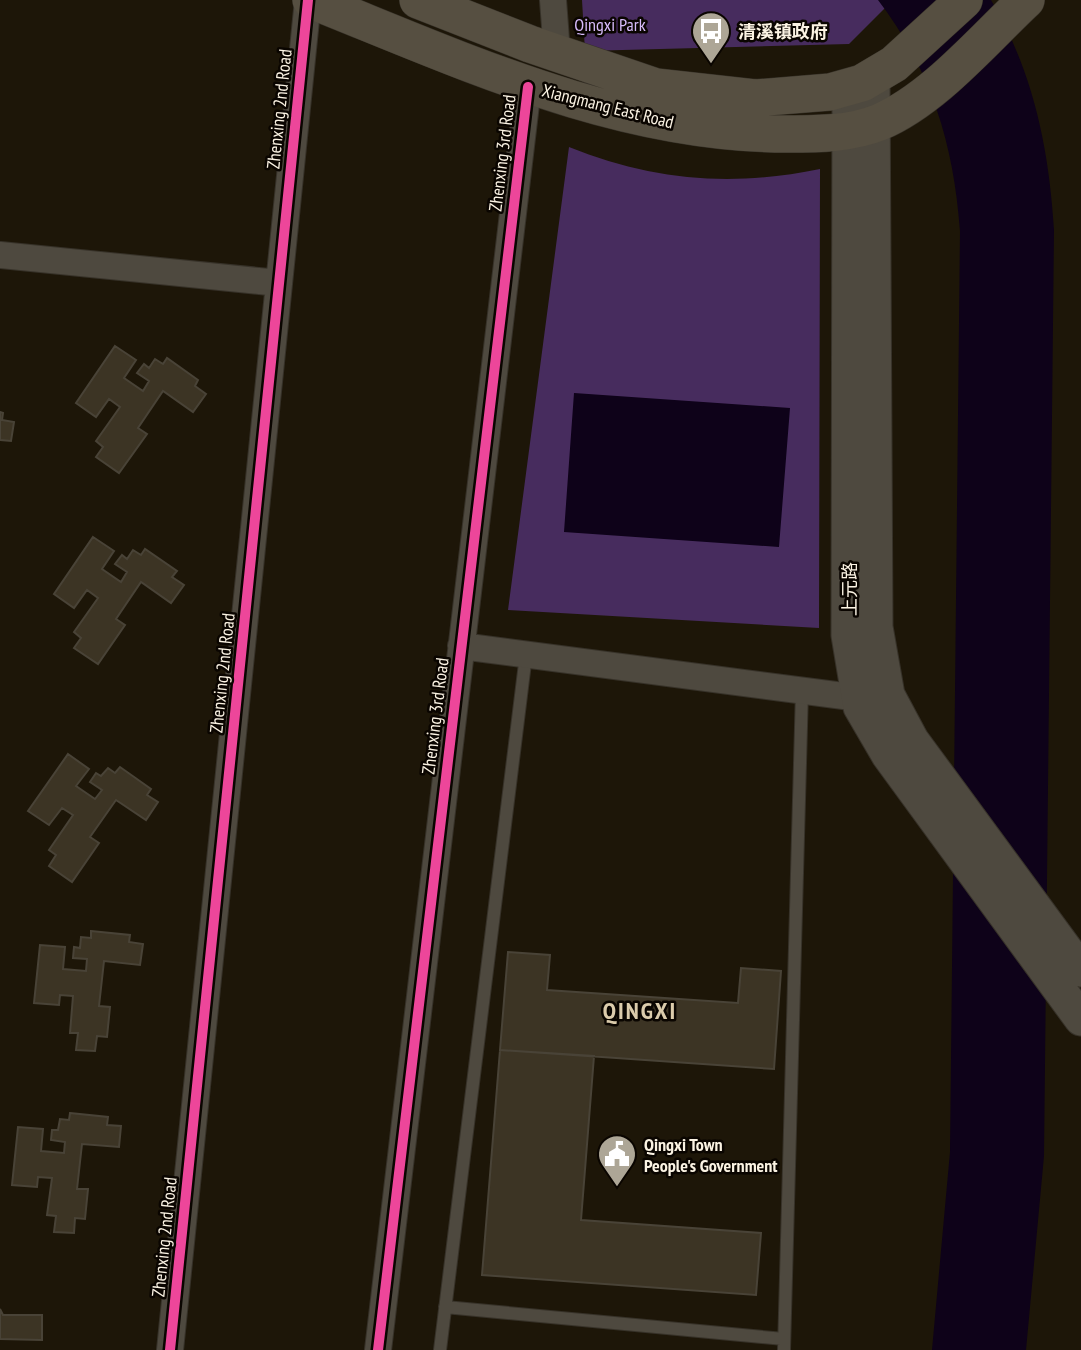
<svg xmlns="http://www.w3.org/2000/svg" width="1081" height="1350" viewBox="0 0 1081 1350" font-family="'PT Sans Narrow','Noto Sans SC',sans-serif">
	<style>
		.green { fill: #472c5e }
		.water { fill: #0e0219 }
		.building { fill: #3c3424; stroke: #494337; stroke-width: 2 }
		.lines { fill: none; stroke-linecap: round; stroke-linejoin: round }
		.service-casing { stroke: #373229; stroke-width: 14 }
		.minor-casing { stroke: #373229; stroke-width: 28 }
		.tertiary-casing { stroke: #373229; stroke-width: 35 }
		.secondary-casing { stroke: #373229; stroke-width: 38 }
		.service { stroke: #4e493f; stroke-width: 12 }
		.minor { stroke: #4e493f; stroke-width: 26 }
		.tertiary { stroke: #4e493f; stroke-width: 33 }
		.secondary { stroke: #564f41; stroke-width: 37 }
		.cycleway-casing { stroke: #0a0500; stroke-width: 15 }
		.cycleway { stroke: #ed469a; stroke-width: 10 }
		.labels { text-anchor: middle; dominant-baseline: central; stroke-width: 5; stroke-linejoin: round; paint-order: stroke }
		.park-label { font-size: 18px; fill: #d7bbfa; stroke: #0a0500 }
		.poi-label { font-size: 18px; font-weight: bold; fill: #fbf3e3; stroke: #0a0500; text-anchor: start }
		.street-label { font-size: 18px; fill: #fbf3e3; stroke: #0a0500 }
		.district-label { font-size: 24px; font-weight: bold; letter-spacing: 2px; fill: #dbcbab; stroke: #0a0500 }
	</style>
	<rect width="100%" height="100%" fill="#1d1608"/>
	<path class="green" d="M582 0H893L849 44 585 51Z
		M569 147C652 181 733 187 820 169L819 628 508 610Z"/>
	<path class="water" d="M878 0H991C1033 71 1049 148 1054 230L1044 1156 1026 1350H932L950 1152 960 231C954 145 931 69 878 0Z
		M574 393 790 408 779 547 564 532Z"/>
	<path class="building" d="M115 346 136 360 124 378 143 391 149 381 137 373 144 364 149 368 155 359 163 364 167 358 198 380 195 386 206 394 193 412 163 391 138 428 147 434 119 473 96 457 103 447 96 441 120 407 109 399 96 417 76 403Z
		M0 412 3 413 2 420 14 422 11 441 0 440Z
		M93 537 114 551 102 569 121 582 127 572 115 564 122 555 127 559 133 550 141 555 145 549 177 571 172 577 184 585 171 603 141 582 116 619 125 625 98 664 74 648 81 638 74 632 98 598 87 590 74 608 54 594Z
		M68 754 89 769 76 786 95 799 102 790 90 782 96 773 101 776 108 768 115 773 120 767 151 789 147 795 158 802 146 820 116 800 90 837 99 843 72 882 49 866 56 855 49 850 73 815 62 808 49 825 28 811Z
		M91 931 130 935 129 942 143 944 140 965 104 961 99 1006 110 1007 107 1037 97 1036 95 1051 76 1050 78 1033H70L73 996 60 995 59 1005 34 1003 40 945 65 947 63 969 86 971 87 959 73 958 74 947 80 948 81 937 91 938Z
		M508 952 550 955 547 990 738 1003 741 968 781 971 774 1069 500 1050Z
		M500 1050 594 1056 581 1220 761 1233 756 1295 482 1275Z
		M70 1113 108 1117 107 1125 121 1126 119 1147 82 1144 77 1189H88L85 1219 75 1218 74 1233 54 1232 56 1216 47 1215 52 1178 38 1177 37 1187 12 1185 18 1127 43 1129 41 1151 64 1153 65 1142 51 1140 52 1130H58L60 1119 69 1120Z
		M0 1309 3 1315H42V1340L0 1339Z"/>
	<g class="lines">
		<defs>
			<path id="service" d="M445 1307 784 1339
				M440 1350 526 655
				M784 1350 802 690"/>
			<path id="minor" d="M553 0 557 53
				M0 255 279 283
				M461 646 859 698
				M170 1350 308 0
				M378 1350 528 87"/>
			<path id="tertiary" d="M873 77 876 627 888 695 912 740 1081 970
				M849 87 848 635 860 707 888 755 1081 1019"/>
			<path id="secondary" d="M311 0C464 61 619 134 787 134 818 134 851 134 880 122 934 99 983 40 1026 0
				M418 0 530 44 656 87 755 98 830 92 862 83 894 64 964 0"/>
		</defs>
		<use href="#service" class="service-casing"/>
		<use href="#minor" class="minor-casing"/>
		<use href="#tertiary" class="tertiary-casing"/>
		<use href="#secondary" class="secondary-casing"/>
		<use href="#service" class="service"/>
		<use href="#minor" class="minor"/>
		<use href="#tertiary" class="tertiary"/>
		<use href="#secondary" class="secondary"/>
		<defs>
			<path id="cycleway" d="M170 1350 308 0
				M378 1350 528 87"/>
		</defs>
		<use href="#cycleway" class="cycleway-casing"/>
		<use href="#cycleway" class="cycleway"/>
	</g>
	<defs>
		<symbol id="bus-pin" viewBox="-11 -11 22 30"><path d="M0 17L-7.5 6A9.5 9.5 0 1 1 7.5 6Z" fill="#ada696" stroke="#0a0500"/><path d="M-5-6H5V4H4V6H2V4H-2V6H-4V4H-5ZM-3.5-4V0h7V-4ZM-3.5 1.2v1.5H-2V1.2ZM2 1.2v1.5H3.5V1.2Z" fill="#fff"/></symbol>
		<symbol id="civic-pin" viewBox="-11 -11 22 30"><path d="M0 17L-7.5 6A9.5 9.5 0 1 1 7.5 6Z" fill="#ada696" stroke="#0a0500"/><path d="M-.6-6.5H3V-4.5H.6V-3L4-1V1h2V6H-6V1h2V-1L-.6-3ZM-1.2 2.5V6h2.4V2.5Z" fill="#fff"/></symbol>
	</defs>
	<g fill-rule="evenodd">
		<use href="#bus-pin" x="689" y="9" width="44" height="60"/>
		<use href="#civic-pin" x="595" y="1132" width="44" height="60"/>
	</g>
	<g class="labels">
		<g class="park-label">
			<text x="610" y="24">Qingxi Park</text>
		</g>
		<g class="poi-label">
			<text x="738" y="31">清溪镇政府</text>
			<text x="644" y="1144">Qingxi Town<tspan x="644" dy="21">People's Government</tspan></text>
		</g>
		<g class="street-label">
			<text transform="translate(608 106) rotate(14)">Xiangmang East Road</text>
			<text transform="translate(279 109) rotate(-84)">Zhenxing 2nd Road</text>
			<text transform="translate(502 153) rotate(-83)">Zhenxing 3rd Road</text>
			<text transform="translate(849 589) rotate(-90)">上元路</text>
			<text transform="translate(222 673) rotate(-84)">Zhenxing 2nd Road</text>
			<text transform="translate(435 716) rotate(-83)">Zhenxing 3rd Road</text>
			<text transform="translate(164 1237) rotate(-84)">Zhenxing 2nd Road</text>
		</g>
		<g class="district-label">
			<text x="640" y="1010">QINGXI</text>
		</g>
	</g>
</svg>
